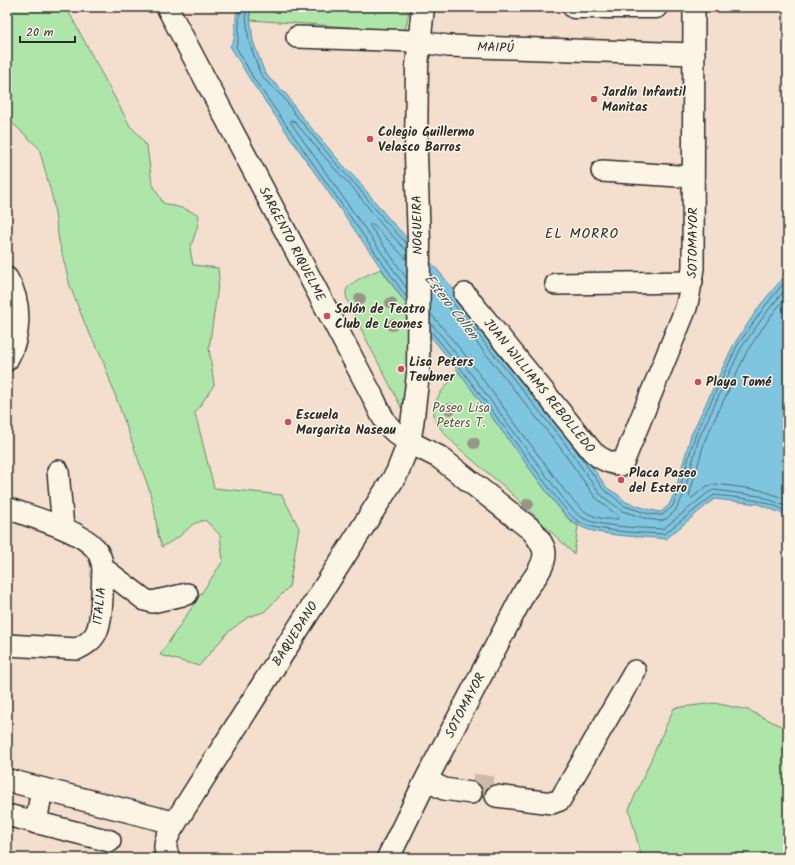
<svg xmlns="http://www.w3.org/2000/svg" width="795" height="865" viewBox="0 0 795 865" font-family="Kalam,sans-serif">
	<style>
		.green { fill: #aee6aa; stroke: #6c886a }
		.water { fill: #7fc5df; stroke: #5d8797 }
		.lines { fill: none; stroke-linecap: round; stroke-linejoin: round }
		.shore { stroke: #4d6973; stroke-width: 1 }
		.minor-tunnel { stroke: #ccbaad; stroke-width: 21; stroke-dasharray: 21 10; stroke-linecap: butt }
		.minor-casing { stroke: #2b2b2b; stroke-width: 24 }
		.major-casing { stroke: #2b2b2b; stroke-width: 25 }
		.minor { stroke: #fcf5e5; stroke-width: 21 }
		.major { stroke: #fcf5e5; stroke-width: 22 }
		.tree { fill: #989586 }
		.poi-dot { fill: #d1495b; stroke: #fcf5e5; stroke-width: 1.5 }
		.labels { text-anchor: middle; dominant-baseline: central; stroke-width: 3; stroke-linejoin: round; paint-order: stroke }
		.street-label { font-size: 13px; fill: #2b2b2b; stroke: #fcf5e5 }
		.poi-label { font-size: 13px; font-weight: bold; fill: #2b2b2b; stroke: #fcf5e5; text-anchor: start }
		.park-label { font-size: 13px; fill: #4c5a4b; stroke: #fcf5e5 }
		.neighbourhood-label { font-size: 14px; letter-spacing: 1px; fill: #2b2b2b; stroke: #fcf5e5 }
		.water-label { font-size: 14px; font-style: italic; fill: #445961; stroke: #fcf5e5 }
	</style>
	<rect width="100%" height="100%" fill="#f4dece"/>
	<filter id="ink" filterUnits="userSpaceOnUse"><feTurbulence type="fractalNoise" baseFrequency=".025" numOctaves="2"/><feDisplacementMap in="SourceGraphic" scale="8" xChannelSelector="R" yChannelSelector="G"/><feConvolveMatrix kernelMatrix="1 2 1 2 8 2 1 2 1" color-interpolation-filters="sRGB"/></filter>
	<g filter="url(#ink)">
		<path class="green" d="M7 7H66L130 126 138 134 147 147 152 183 163 203 185 209 199 215 197 228 190 249 193 265 218 268 219 279 209 348 214 385 195 413 214 488 282 495 299 528 289 587 264 612 248 617 228 632 199 666 160 655 223 561 220 535 205 520 193 524 180 536 162 547 158 535 155 513 149 489 100 353 87 329 70 286 59 241 53 200 39 148 7 118Z
			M249 7H395L409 11 405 31 251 20Z
			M381 269 418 321 406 413 402 409C386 376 368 345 353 312 351 306 345 298 346 292 347 282 374 272 381 269Z
			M459 372 552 499 568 519 578 526 574 554C552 533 530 511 508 490 493 476 436 434 434 416 432 397 448 384 459 372Z
			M714 703 748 710 783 727 788 728V858H644L641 855 629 809 674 708Z"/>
		<path class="water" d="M237 7H249L253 41 264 71 269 78 287 95 298 112 341 163 359 182 389 219 435 267 452 287 518 372 571 437 607 488 617 494 626 502 650 510 661 512 669 505 675 492 691 435 734 344 761 304 788 272V528L783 514 758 504 714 499 666 539C642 536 597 537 578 525 567 519 560 508 552 499L450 360 418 321 251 81 230 46 234 40Z"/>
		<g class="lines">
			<path class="shore" d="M240 7 238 41 236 47 254 79 407 298
				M245 7 249 42 260 73 266 81 284 98 295 114 338 166 356 185 386 222 407 244
				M431 276 564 442 600 494 622 511 648 519 660 521 666 519 675 511 683 496 699 438 741 348 769 309 788 286
				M407 279 370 226V224H373L407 260
				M407 289 291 123V120L294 121 335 169 353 188 382 225 407 251
				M788 295 773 313 747 351 705 440 689 496 692 498 707 486 716 484 761 490 788 500
				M430 313 462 351 564 490C580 509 590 521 618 519V516L595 497 559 446 431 285
				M430 322 457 355 559 493C566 502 573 512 583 518 599 527 642 528 663 529L709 492 714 490 760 496 788 507
				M430 330 453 358 555 496C562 505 569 515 578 521 595 532 643 533 664 534L714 495C730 497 782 500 788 516
				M499 355 568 439 604 490 614 497 624 506 649 514 662 515 672 507 678 494 695 436 737 346 765 306 788 278"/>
			<path class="minor-tunnel" d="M472 784 498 788"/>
			<defs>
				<g id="minor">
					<path id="s1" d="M167 7 373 397C383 419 387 430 409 442"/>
					<path id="s2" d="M297 37 414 41 448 46 694 54"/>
					<path d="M602 171 693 177"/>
					<path d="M7 278C22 302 21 336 7 360"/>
					<path d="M556 284 692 282"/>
					<path id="s3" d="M465 294 592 451C601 460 610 463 622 465L686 308 689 295 693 268 694 7"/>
					<path d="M58 471 63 528"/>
					<path d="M7 508C31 517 78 529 95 548 100 554 102 561 103 568 102 585 103 620 96 633 92 641 85 645 77 649L7 645"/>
					<path d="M103 568 145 600 152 602 187 594"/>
					<path d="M426 780 444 789 471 793"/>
					<path d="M496 796 552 803 560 800 635 671"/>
					<path d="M11 816 110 841"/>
					<path d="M36 823 42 789"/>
				</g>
				<g id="major">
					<path d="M574 7H656"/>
					<path d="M7 780 175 823"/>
					<path id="s4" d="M169 858C161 846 168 834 175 823L397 473 409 442 412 425 418 374 419 242 416 154 417 66 423 7"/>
					<path id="s5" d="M388 858 426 780 525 591C533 580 551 560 542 545 540 540 536 536 533 531L439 457 409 442"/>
				</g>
			</defs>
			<use href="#minor" class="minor-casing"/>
			<use href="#major" class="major-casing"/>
			<use href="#minor" class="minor"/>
			<use href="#major" class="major"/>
		</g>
		<g class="tree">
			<circle cx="360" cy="299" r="6"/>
			<circle cx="391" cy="303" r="6"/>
			<circle cx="392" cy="325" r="6"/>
			<circle cx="450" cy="409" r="6"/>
			<circle cx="474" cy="443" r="6"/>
			<circle cx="528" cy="504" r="6"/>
		</g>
	</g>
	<g class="poi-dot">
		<circle cx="594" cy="99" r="4"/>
		<circle cx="370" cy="139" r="4"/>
		<circle cx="327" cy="316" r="4"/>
		<circle cx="401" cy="369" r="4"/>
		<circle cx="698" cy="382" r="4"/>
		<circle cx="288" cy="422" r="4"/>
		<circle cx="621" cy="480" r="4"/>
	</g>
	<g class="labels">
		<g class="street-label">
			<text stroke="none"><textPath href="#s2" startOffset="199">MAIPÚ</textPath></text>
			<text transform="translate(418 225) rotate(-91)">NOGUEIRA</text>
			<text stroke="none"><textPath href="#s3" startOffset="471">SOTOMAYOR</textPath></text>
			<text stroke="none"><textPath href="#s1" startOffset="268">SARGENTO RIQUELME</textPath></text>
			<text stroke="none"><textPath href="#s3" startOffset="118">JUAN WILLIAMS REBOLLEDO</textPath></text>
			<text transform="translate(100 606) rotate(-84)">ITALIA</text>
			<text stroke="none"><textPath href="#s4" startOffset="262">BAQUEDANO</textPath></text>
			<text stroke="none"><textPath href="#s5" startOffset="171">SOTOMAYOR</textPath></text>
		</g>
		<g class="poi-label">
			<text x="602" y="92">Jardín Infantil<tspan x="602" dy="15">Manitas</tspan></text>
			<text x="378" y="132">Colegio Guillermo<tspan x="378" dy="15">Velasco Barros</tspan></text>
			<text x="335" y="309">Salón de Teatro<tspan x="335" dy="15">Club de Leones</tspan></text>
			<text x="409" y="362">Lisa Peters<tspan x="409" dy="15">Teubner</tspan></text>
			<text x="706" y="382">Playa Tomé</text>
			<text x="296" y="415">Escuela<tspan x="296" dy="15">Margarita Naseau</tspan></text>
			<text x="629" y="473">Placa Paseo<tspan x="629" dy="15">del Estero</tspan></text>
		</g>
		<g class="park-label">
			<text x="461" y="408">Paseo Lisa<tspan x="461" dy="15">Peters T.</tspan></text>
		</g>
		<g class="neighbourhood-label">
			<text x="582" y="234">EL MORRO</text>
		</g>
		<g class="water-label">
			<text transform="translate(451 307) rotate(52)">Estero Collen</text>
		</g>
	</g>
	<rect width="795" height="865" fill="none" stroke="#fcf5e5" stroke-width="24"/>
	<rect x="12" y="12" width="771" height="841" fill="none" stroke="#2b2b2b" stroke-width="1.5" filter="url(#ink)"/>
	<path d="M20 36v6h55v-6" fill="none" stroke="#2b2b2b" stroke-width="2"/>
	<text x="26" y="36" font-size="12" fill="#2b2b2b" stroke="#fcf5e5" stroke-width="3" paint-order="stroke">20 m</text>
</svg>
